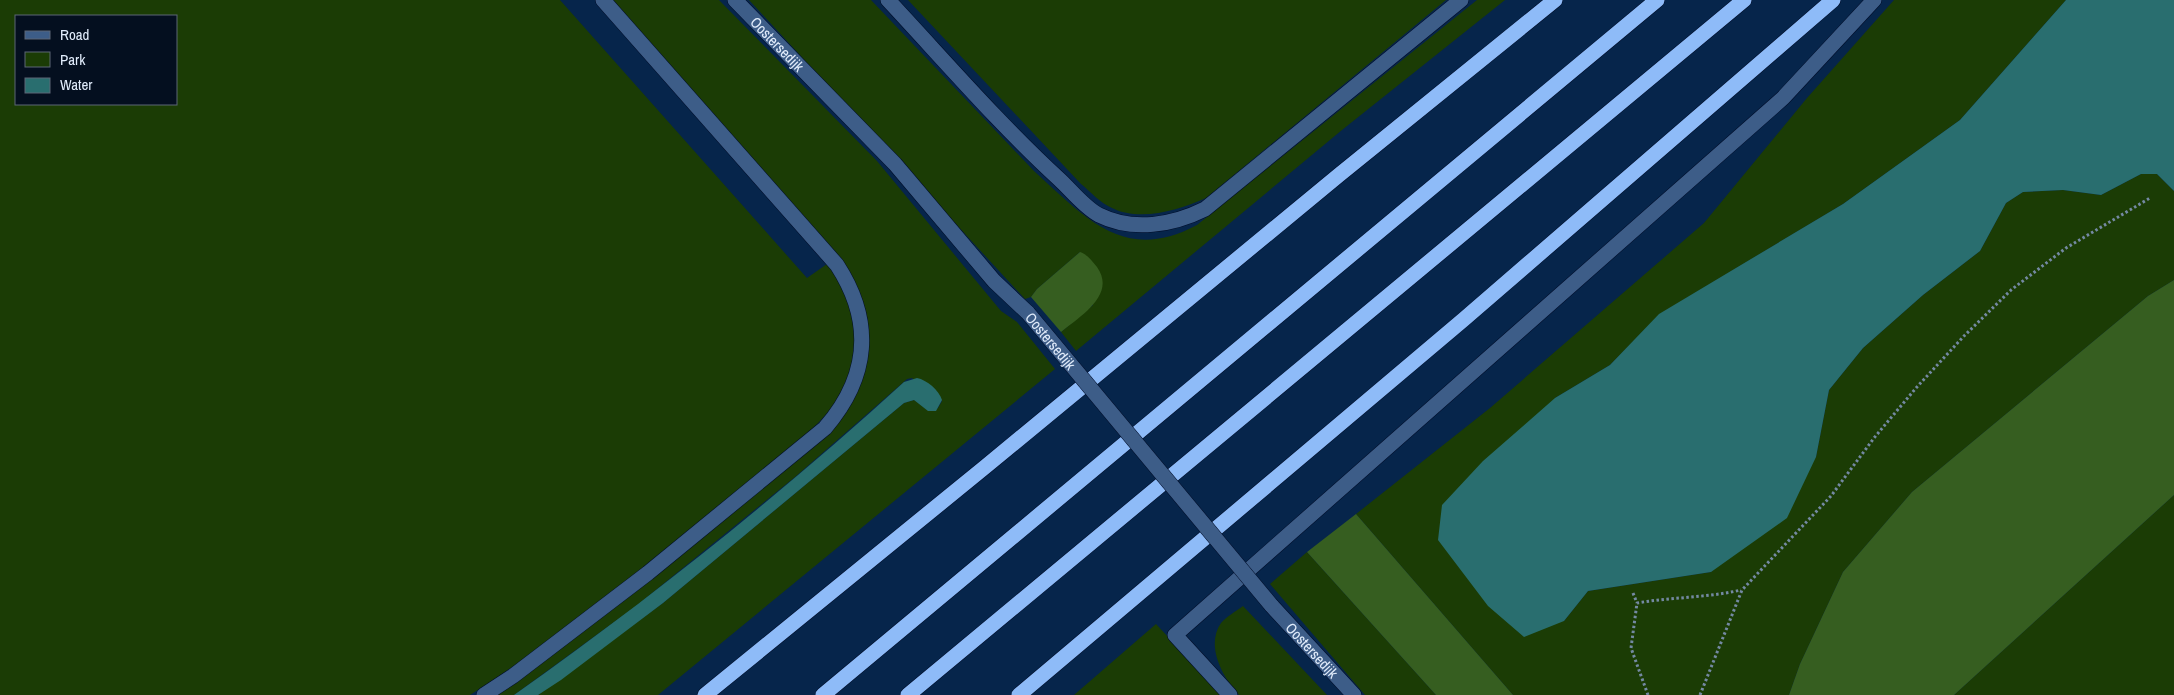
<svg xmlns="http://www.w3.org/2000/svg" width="2174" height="695" viewBox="0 0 2174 695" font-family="'Archivo Narrow',sans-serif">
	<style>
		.green { fill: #1b3c05; fill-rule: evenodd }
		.forest { fill: #365e20 }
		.water { fill: #296e6f }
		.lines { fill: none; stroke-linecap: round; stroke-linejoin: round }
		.minor-casing { stroke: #000d29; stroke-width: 16 }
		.highway-casing { stroke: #000d29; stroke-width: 16 }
		.path { stroke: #7489a3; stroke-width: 3; stroke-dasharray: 2.5 2.5; stroke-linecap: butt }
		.minor { stroke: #3d5d88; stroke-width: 15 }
		.highway { stroke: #8ebbf8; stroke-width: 15 }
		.minor-bridge-casing { stroke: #000d29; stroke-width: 16; stroke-linecap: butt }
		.minor-bridge { stroke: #3d5d88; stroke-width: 15 }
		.labels { text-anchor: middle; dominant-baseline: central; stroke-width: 4; stroke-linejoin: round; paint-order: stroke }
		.street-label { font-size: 15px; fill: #e1ecfb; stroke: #040f1f }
	</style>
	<rect width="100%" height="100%" fill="#06254b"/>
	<path class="green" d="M0 0H560L807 278 827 264C857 296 863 354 842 392 820 431 772 461 738 490 651 561 565 635 470 695H0ZM16 16H176V104H16Z
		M612 0H719L877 161 1001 311 1017 322 1055 369 658 695H538L663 603 904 403 914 400C923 405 928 415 938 408L942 401 912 378 907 379 795 477 636 606 514 695H497L830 432C873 383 884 322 845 266Z
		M749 0H871L1034 171C1086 218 1124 264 1197 225L1477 0H1505L1342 130 1076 351 1061 332 1093 305 1080 252 1037 289 1031 297 1025 299Z
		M908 0H1446L1206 198C1179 210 1140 222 1112 208 1100 203 1091 192 1081 184Z
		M1894 0H2066L1960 120 1843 204 1660 314 1610 365 1555 398 1564 621 1588 591 1711 572 1816 457 1829 390 1863 348 1923 295 1980 251 2006 203 2023 192 2063 190 2101 195 2141 174H2157L2174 191V280L2148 296 1912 492 1843 572 1800 664 1789 695H1513L1356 514 1490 408 1704 223 1807 98Z
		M2174 495V695H1954Z
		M1307 552 1436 695H1365L1270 584Z
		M1243 606 1327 695H1239C1223 678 1205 646 1221 623 1226 617 1236 611 1243 606Z
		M1156 624 1222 695H1074Z"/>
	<path class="forest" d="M1080 252C1088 255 1091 260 1097 267 1117 295 1079 317 1061 332L1031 297 1037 289Z
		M2174 280V495L1954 695H1789L1800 664 1843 572 1912 492 2148 296Z
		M1356 514 1513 695H1436L1307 552Z"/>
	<path class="water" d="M2066 0H2174V191L2157 174H2141L2101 195 2063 190 2023 192 2006 203 1980 251 1923 295 1863 348 1829 390 1816 457 1787 518 1711 572 1588 591 1564 621 1524 637 1488 606 1438 540 1442 505 1483 461 1555 398 1610 365 1659 314 1843 204 1960 120Z
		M917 378C927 380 939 390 942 400L936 411H928L914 400 904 403 663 603 561 680 538 695H514C650 599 781 494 904 382Z"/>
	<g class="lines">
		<defs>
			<g id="minor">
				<path id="s1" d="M735 0 895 164 994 281 1028 313"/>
				<path d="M888 0C944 60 999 124 1059 179 1071 190 1085 208 1099 215 1133 232 1173 225 1205 209L1461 0"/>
				<path id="s2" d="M1271 605 1354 695"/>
				<path d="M484 695 513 676 648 573 825 428C869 377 874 322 837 265L603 0"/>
				<path d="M1230 695 1175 635 1783 98 1874 0"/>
			</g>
			<path id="highway" d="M705 695 985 467 1339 175 1555 0
				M823 695 1657 0
				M908 695 1744 0
				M1019 695 1463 320 1833 0"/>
		</defs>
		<use href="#minor" class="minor-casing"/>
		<use href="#highway" class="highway-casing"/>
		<path class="path" d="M1633 593 1637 603
			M1648 695 1631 648 1637 603C1672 597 1706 598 1741 590
			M1700 695 1742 590 1831 496 1874 438 1916 388 1964 336 2011 290 2066 248 2150 198"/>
		<use href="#minor" class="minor"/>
		<use href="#highway" class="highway"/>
		<defs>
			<g id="minor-bridge">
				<path id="s3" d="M1028 313 1271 605"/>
			</g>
		</defs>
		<use href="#minor-bridge" class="minor-bridge-casing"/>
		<use href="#minor-bridge" class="minor-bridge"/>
	</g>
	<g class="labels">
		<g class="street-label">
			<text stroke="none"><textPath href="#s1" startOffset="61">Oostersedijk</textPath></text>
			<text stroke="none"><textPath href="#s3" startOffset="36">Oostersedijk</textPath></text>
			<text stroke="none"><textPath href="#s2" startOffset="61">Oostersedijk</textPath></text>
		</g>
	</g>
	<rect x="15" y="15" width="162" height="90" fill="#040f1f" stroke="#5c6777"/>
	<rect x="25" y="31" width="25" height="8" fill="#3d5d88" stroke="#5c6777"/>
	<text x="60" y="40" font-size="15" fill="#e1ecfb">Road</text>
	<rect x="25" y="52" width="25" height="15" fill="#1b3c05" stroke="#5c6777"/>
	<text x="60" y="65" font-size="15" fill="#e1ecfb">Park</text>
	<rect x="25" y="78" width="25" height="15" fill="#296e6f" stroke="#5c6777"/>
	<text x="60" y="90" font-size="15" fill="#e1ecfb">Water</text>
</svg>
